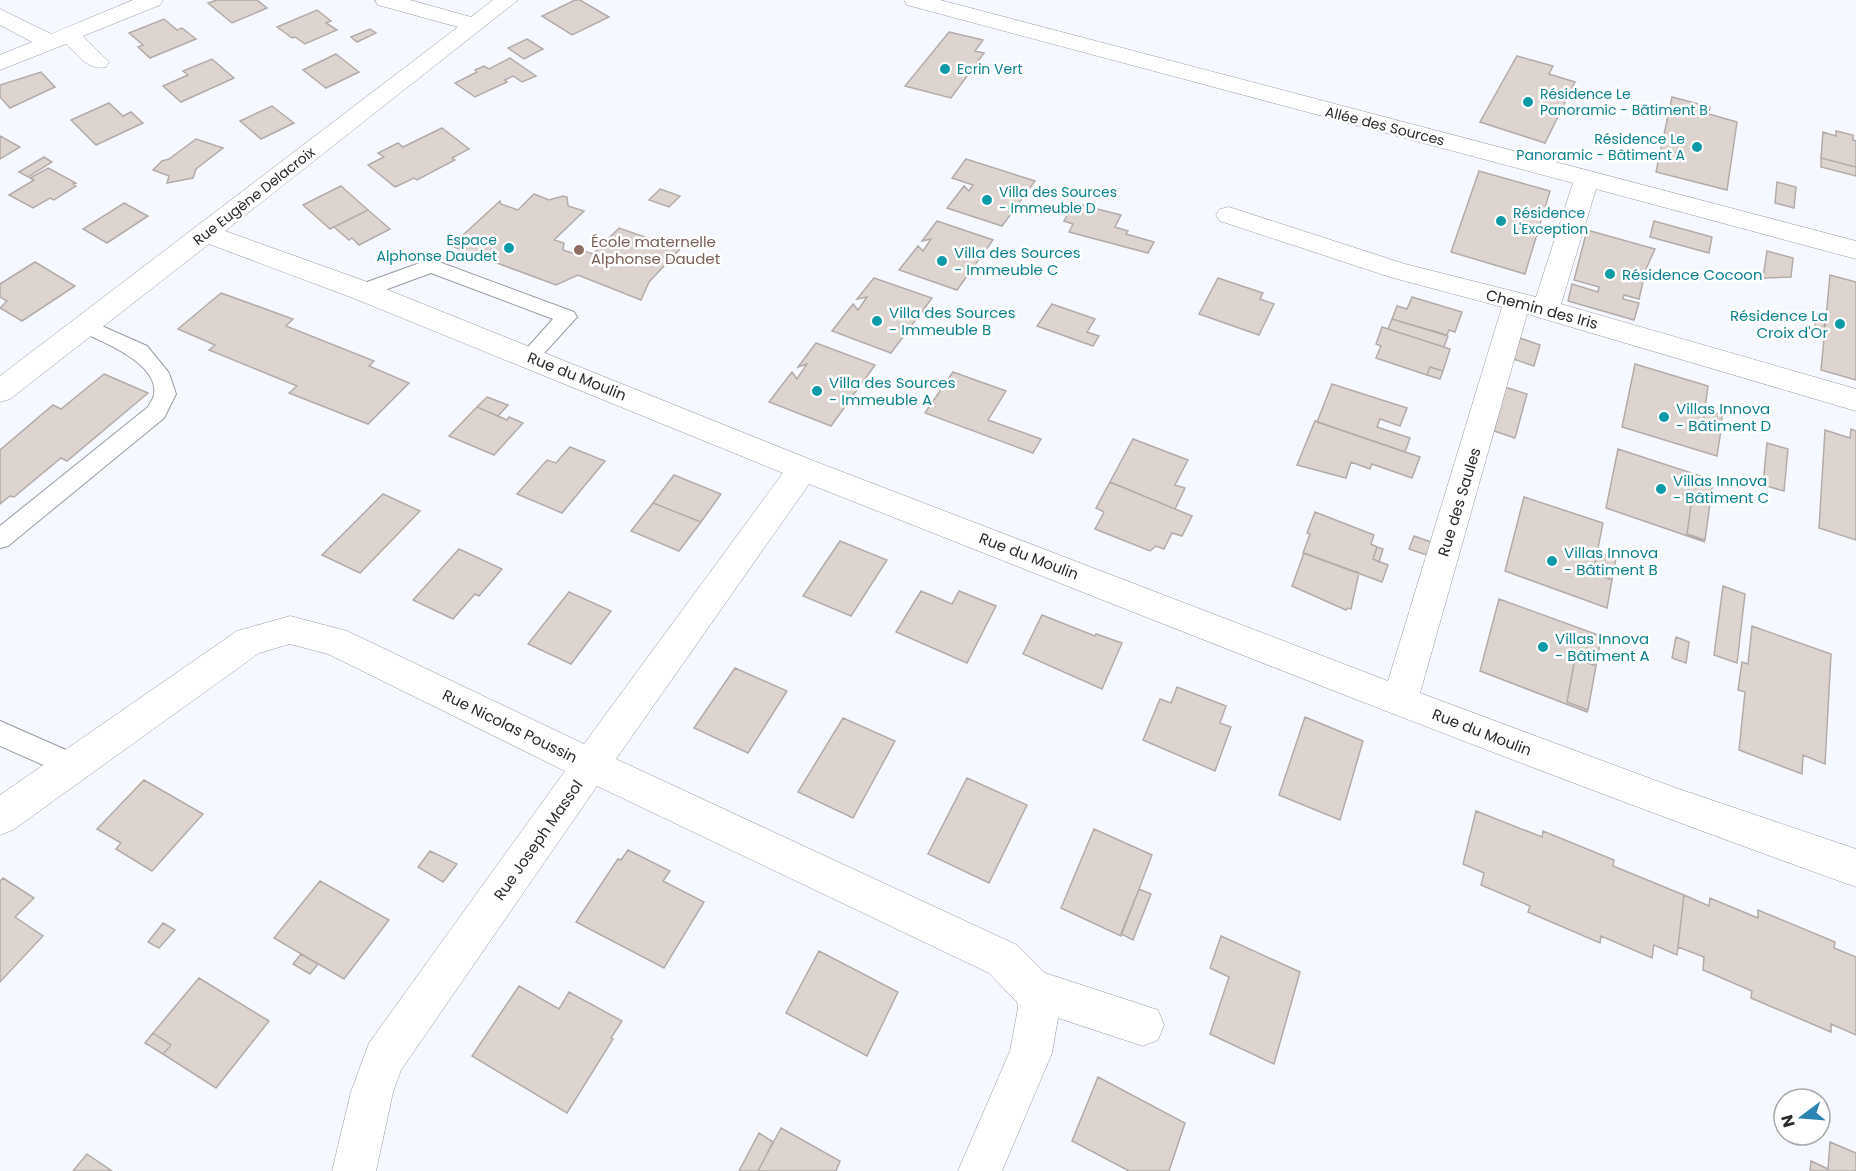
<svg xmlns="http://www.w3.org/2000/svg" width="1856" height="1171" viewBox="0 0 1856 1171" font-family="Poppins,sans-serif">
	<style>
		.building { fill: #ddd4d0; stroke: #b4aba8; stroke-width: 1.5 }
		.lines { fill: none; stroke-linecap: round; stroke-linejoin: round }
		.lane-casing { stroke: #979ba2; stroke-width: 2 }
		.street-casing { stroke: #979ba2; stroke-width: 1 }
		.lane { fill: #fff; fill-rule: evenodd }
		.street { fill: #fff; fill-rule: evenodd }
		.culture-dot { fill: #0f9aa8; stroke: #fff; stroke-width: 2 }
		.education-dot { fill: #8d6e63; stroke: #fff; stroke-width: 2 }
		.labels { text-anchor: middle; dominant-baseline: central; stroke-width: 5; stroke-linejoin: round; paint-order: stroke }
		.far-culture-label { font-size: 14px; fill: #0d838f; stroke: #fff; text-anchor: start }
		.far-street-label { font-size: 14px; fill: #292a2d; stroke: #fff }
		.education-label { font-size: 15px; fill: #785e54; stroke: #fff; text-anchor: start }
		.culture-label { font-size: 15px; fill: #0d838f; stroke: #fff; text-anchor: start }
		.street-label { font-size: 15px; fill: #292a2d; stroke: #fff }
	</style>
	<rect width="100%" height="100%" fill="#f5f9ff"/>
	<path class="building" d="M217 0H257L267 8 232 23 208 3Z
		M575 0H580L609 17 572 35 542 16Z
		M317 10 331 21 326 23 337 30 305 44 295 37 292 38 277 27Z
		M164 19 177 30 182 28 196 39 150 58 138 47 143 45 129 33Z
		M370 29 376 33 357 42 351 37Z
		M949 32 983 40 975 51 984 53 951 98 905 86Z
		M527 39 543 49 524 59 508 48Z
		M336 54 359 72 326 88 303 70Z
		M1517 56 1553 66 1549 74 1575 82 1545 143 1480 122Z
		M510 58 536 76 522 82 513 76 505 80 507 82 475 97 455 83 477 72 475 70 484 66 489 69Z
		M212 59 234 78 181 102 163 86 188 75 183 71Z
		M41 72 55 87 10 108 0 97V85Z
		M1672 97 1710 107 1709 114 1737 122 1727 190 1656 172Z
		M109 103 123 116 131 112 143 123 96 145 71 120Z
		M272 106 294 123 261 139 240 121Z
		M442 128 469 149 452 158 455 160 417 180 414 178 395 187 368 165 384 157 378 153 398 143 403 147Z
		M1836 131 1853 135V140L1856 141V167L1821 158 1823 132 1836 136Z
		M0 136 20 147 0 159Z
		M196 139 223 148 196 169 193 178 167 183 169 176 153 170 162 161 169 159Z
		M44 157 52 162 28 177 19 172Z
		M1821 158 1856 167V176L1821 167Z
		M966 159 1035 181 1002 226 947 208 964 186 969 191 973 185 952 178Z
		M48 168 76 183 73 184 76 186 54 200 50 198 33 208 9 195 34 180 30 178Z
		M1479 171 1550 191 1525 274 1451 252Z
		M1777 182 1796 187 1794 208 1775 203Z
		M341 186 368 210 330 229 303 205Z
		M660 189 680 196 669 207 649 200Z
		M534 194 549 200 563 196 567 197 568 206 584 211 554 240 564 243 563 250 575 254 584 251 593 254 619 228 680 249 649 282 641 300 578 275 556 285 451 246 500 201 501 204 518 210Z
		M124 203 148 216 107 243 83 229Z
		M1074 203 1121 215 1115 227 1128 231 1126 234 1154 242 1148 253 1069 232 1073 224 1064 221Z
		M368 210 390 229 359 245 352 238 349 240 334 227Z
		M937 221 993 240 957 290 899 270 918 246 923 251 931 239 922 241Z
		M1654 221 1712 237 1709 253 1650 237Z
		M1587 230 1655 249 1646 269 1639 299 1624 295 1623 299 1639 303 1634 320 1568 301 1572 284 1598 292 1599 287 1574 280Z
		M1767 251 1793 258 1791 277 1763 278Z
		M35 262 75 286 22 321 0 308 7 301 0 297V284Z
		M1830 275 1856 282V380L1821 370Z
		M874 278 932 298 891 353 832 331 853 304 858 310 867 297 857 299Z
		M1218 278 1263 293 1260 299 1274 304 1259 335 1199 314Z
		M221 293 293 319 286 326 374 361 369 366 409 383 368 424 289 393 297 386 209 350 215 345 178 329Z
		M1412 297 1462 312 1455 332 1449 330 1447 335 1392 319 1397 306 1407 309Z
		M1052 304 1095 319 1087 332 1099 336 1093 346 1037 326Z
		M1816 316 1825 318 1824 329 1815 326Z
		M1392 319 1448 336 1444 347 1388 329Z
		M1382 327 1450 349 1443 371 1430 367 1427 375 1376 358 1381 346 1376 344Z
		M1520 338 1540 345 1534 366 1513 359Z
		M816 343 875 365 831 426 769 402 792 372 797 379 807 364 798 367Z
		M1635 364 1708 386 1703 424 1721 430 1717 456 1622 427Z
		M1430 367 1443 371 1440 379 1427 375Z
		M953 372 1006 391 988 420 1041 439 1033 453 925 413Z
		M104 374 148 393 67 461 61 458 14 497 10 496 0 504V450L53 405 61 409Z
		M1332 384 1407 408 1400 426 1380 419 1377 427 1410 438 1405 452 1317 422Z
		M1505 387 1527 394 1515 438 1494 431Z
		M487 397 508 405 498 416 477 407Z
		M477 407 507 420 509 417 523 423 494 455 449 436Z
		M1705 409 1722 415 1721 430 1703 424Z
		M1315 421 1420 457 1412 478 1372 464 1370 469 1351 462 1346 478 1297 465Z
		M1851 429 1856 431V540L1819 528 1825 430 1850 438Z
		M1133 439 1188 460 1175 485 1185 488 1175 509 1110 482Z
		M1767 443 1788 449 1784 491 1763 485Z
		M570 447 605 461 562 513 517 494 547 460 556 463Z
		M1618 449 1713 480 1710 504 1692 498 1687 534 1705 542 1606 508Z
		M674 475 721 494 701 522 653 503Z
		M1110 482 1192 516 1182 536 1172 533 1164 549 1156 546 1150 551 1095 529 1104 512 1096 508Z
		M383 494 420 511 360 573 322 555Z
		M1524 497 1603 523 1593 573 1612 580 1607 608 1505 571Z
		M1692 498 1710 504 1705 540 1687 534Z
		M653 503 701 522 679 551 631 531Z
		M1315 512 1374 535 1371 544 1377 547 1373 559 1388 565 1382 582 1303 553 1310 534 1307 533Z
		M1414 536 1431 542 1427 555 1409 549Z
		M840 541 887 560 851 616 803 596Z
		M1377 547 1383 549 1379 562 1373 559Z
		M459 549 502 569 479 596 475 594 453 619 413 600Z
		M1597 552 1616 558 1612 580 1593 573Z
		M1304 553 1359 573 1351 609 1348 608 1346 610 1292 586Z
		M1723 586 1745 594 1737 663 1714 655Z
		M921 591 952 604 959 591 996 606 967 663 896 632Z
		M569 592 611 611 571 664 528 644Z
		M1499 599 1601 636 1596 666 1575 658 1567 702 1588 710 1587 712 1480 671Z
		M1042 615 1095 636 1096 634 1122 643 1102 689 1023 654Z
		M1752 626 1831 654 1825 764 1803 755 1802 774 1739 750 1745 692 1738 690 1742 662 1748 664Z
		M1676 637 1689 642 1686 663 1672 658Z
		M1575 658 1596 666 1588 710 1567 702Z
		M735 668 787 691 748 753 694 728Z
		M1177 687 1226 706 1220 723 1231 727 1215 771 1143 740 1160 699 1171 703Z
		M1305 717 1363 741 1340 820 1279 795Z
		M843 718 895 741 853 818 798 792Z
		M967 778 1027 805 989 883 928 854Z
		M144 780 203 814 152 871 116 849 121 843 97 829Z
		M1476 811 1542 837 1543 831 1614 860 1613 866 1684 895 1677 955 1654 945 1652 958 1601 936 1600 943 1528 912 1530 906 1481 885 1484 873 1463 864Z
		M1094 829 1152 855 1121 936 1061 908Z
		M628 850 670 871 663 881 704 902 664 968 576 922 618 859 621 860Z
		M430 851 457 864 443 882 418 867Z
		M3 878 34 898 15 917 43 936 0 982V881Z
		M320 881 389 920 344 979 274 938Z
		M1139 889 1151 894 1133 940 1121 934Z
		M1684 895 1709 906 1710 898 1758 918V910L1835 942 1834 948 1856 957V1035L1831 1024V1032L1751 998 1752 991 1703 970 1704 957 1678 947Z
		M163 923 175 930 159 948 148 942Z
		M1221 936 1300 972 1274 1064 1210 1034 1229 977 1210 968Z
		M819 951 898 992 867 1056 786 1013Z
		M301 954 318 964 310 974 293 964Z
		M199 978 269 1021 216 1088 163 1054 171 1045 153 1033Z
		M519 986 559 1009 569 992 622 1021 611 1038 613 1039 567 1113 472 1056Z
		M153 1033 171 1045 163 1054 145 1043Z
		M1098 1077 1185 1123 1169 1171H1129L1072 1141Z
		M781 1128 840 1161 836 1171H758Z
		M759 1133 773 1142 758 1171H739Z
		M1830 1142 1856 1153V1171H1810L1811 1161 1828 1169Z
		M87 1154 112 1171H73Z"/>
	<g class="lines">
		<defs>
			<path id="lane" d="M431 259 574 312 577 317 536 362 529 364 522 362 519 357 553 319 431 273 363 298 356 296 353 291 356 286Z
				M86 319 147 346 169 373 176 394 164 418 8 546 0 548V526L148 407C150 403 154 398 154 394 159 363 101 341 79 331L76 326 79 321Z
				M0 721 82 757 86 766 82 775 73 778 0 746Z"/>
			<path id="street" d="M133 0H163L160 5 83 36 109 62 106 67C88 71 78 55 66 44L0 70V55L32 42 0 25V9L51 34Z
				M375 0H410L471 17 493 0H518L225 231 373 284 814 461 1388 681 1502 307 1390 277 1220 221 1216 215 1220 209 1229 207 1405 264 1536 297 1573 183 907 5 904 0H940L1856 241V259L1596 189 1561 304 1856 389V411L1527 314 1420 693 1673 787 1856 849V887C1504 761 1157 621 809 484L616 759 1017 945 1045 973 1158 1010 1164 1025 1158 1040 1143 1046 1058 1018 1052 1053 1002 1171H958L1010 1051 1018 1008 1017 1002 989 973 597 786 401 1070 393 1092 376 1171H332L351 1092 369 1043 565 771 328 654 290 644 259 653 13 830 0 835V795L237 631 290 616 347 631 584 744 783 473 353 298 209 244 10 399 0 402V376L458 27 378 5Z"/>
		</defs>
		<use href="#lane" class="lane-casing"/>
		<use href="#street" class="street-casing"/>
		<use href="#lane" class="lane"/>
		<use href="#street" class="street"/>
	</g>
	<g class="culture-dot">
		<circle cx="945" cy="69" r="6"/>
		<circle cx="1528" cy="102" r="6"/>
		<circle cx="1697" cy="147" r="6"/>
		<circle cx="987" cy="200" r="6"/>
		<circle cx="1501" cy="221" r="6"/>
		<circle cx="509" cy="248" r="6"/>
		<circle cx="942" cy="261" r="6"/>
		<circle cx="1610" cy="274" r="6"/>
		<circle cx="877" cy="321" r="6"/>
		<circle cx="1840" cy="324" r="6"/>
		<circle cx="817" cy="391" r="6"/>
		<circle cx="1664" cy="417" r="6"/>
		<circle cx="1661" cy="489" r="6"/>
		<circle cx="1552" cy="561" r="6"/>
		<circle cx="1543" cy="647" r="6"/>
	</g>
	<circle class="education-dot" cx="579" cy="250" r="6"/>
	<g class="labels">
		<g class="far-culture-label">
			<text x="957" y="69">Ecrin Vert</text>
			<text x="1540" y="94">Résidence Le<tspan x="1540" dy="16">Panoramic - Bâtiment B</tspan></text>
			<text x="1685" y="139" text-anchor="end">Résidence Le<tspan x="1685" dy="16">Panoramic - Bâtiment A</tspan></text>
			<text x="999" y="192">Villa des Sources<tspan x="999" dy="16">- Immeuble D</tspan></text>
			<text x="1513" y="213">Résidence<tspan x="1513" dy="16">L'Exception</tspan></text>
			<text x="497" y="240" text-anchor="end">Espace<tspan x="497" dy="16">Alphonse Daudet</tspan></text>
		</g>
		<g class="far-street-label">
			<text transform="translate(1385 126) rotate(14)">Allée des Sources</text>
			<text transform="translate(254 196) rotate(-38)">Rue Eugène Delacroix</text>
		</g>
		<g class="education-label">
			<text x="591" y="241">École maternelle<tspan x="591" dy="17">Alphonse Daudet</tspan></text>
		</g>
		<g class="culture-label">
			<text x="954" y="252">Villa des Sources<tspan x="954" dy="17">- Immeuble C</tspan></text>
			<text x="1622" y="274">Résidence Cocoon</text>
			<text x="889" y="312">Villa des Sources<tspan x="889" dy="17">- Immeuble B</tspan></text>
			<text x="1828" y="315" text-anchor="end">Résidence La<tspan x="1828" dy="17">Croix d'Or</tspan></text>
			<text x="829" y="382">Villa des Sources<tspan x="829" dy="17">- Immeuble A</tspan></text>
			<text x="1676" y="408">Villas Innova<tspan x="1676" dy="17">- Bâtiment D</tspan></text>
			<text x="1673" y="480">Villas Innova<tspan x="1673" dy="17">- Bâtiment C</tspan></text>
			<text x="1564" y="552">Villas Innova<tspan x="1564" dy="17">- Bâtiment B</tspan></text>
			<text x="1555" y="638">Villas Innova<tspan x="1555" dy="17">- Bâtiment A</tspan></text>
		</g>
		<g class="street-label">
			<text transform="translate(1542 309) rotate(15)">Chemin des Iris</text>
			<text transform="translate(577 376) rotate(22)">Rue du Moulin</text>
			<text transform="translate(1459 502) rotate(-73)">Rue des Saules</text>
			<text transform="translate(1029 556) rotate(21)">Rue du Moulin</text>
			<text transform="translate(510 726) rotate(26)">Rue Nicolas Poussin</text>
			<text transform="translate(1482 732) rotate(21)">Rue du Moulin</text>
			<text transform="translate(538 840) rotate(-55)">Rue Joseph Massol</text>
		</g>
	</g>
	<g transform="translate(1802 1117) rotate(254)"><circle r="28" fill="#ffffff" stroke="#a9aaab" stroke-width="1.5"/>
	<path d="M0-4.5L10 22L0 15L-10 22Z" fill="#2d85b3"/>
	<text y="-9" font-size="16" font-weight="bold" text-anchor="middle" fill="#292a2d">N</text>
	</g>
</svg>
